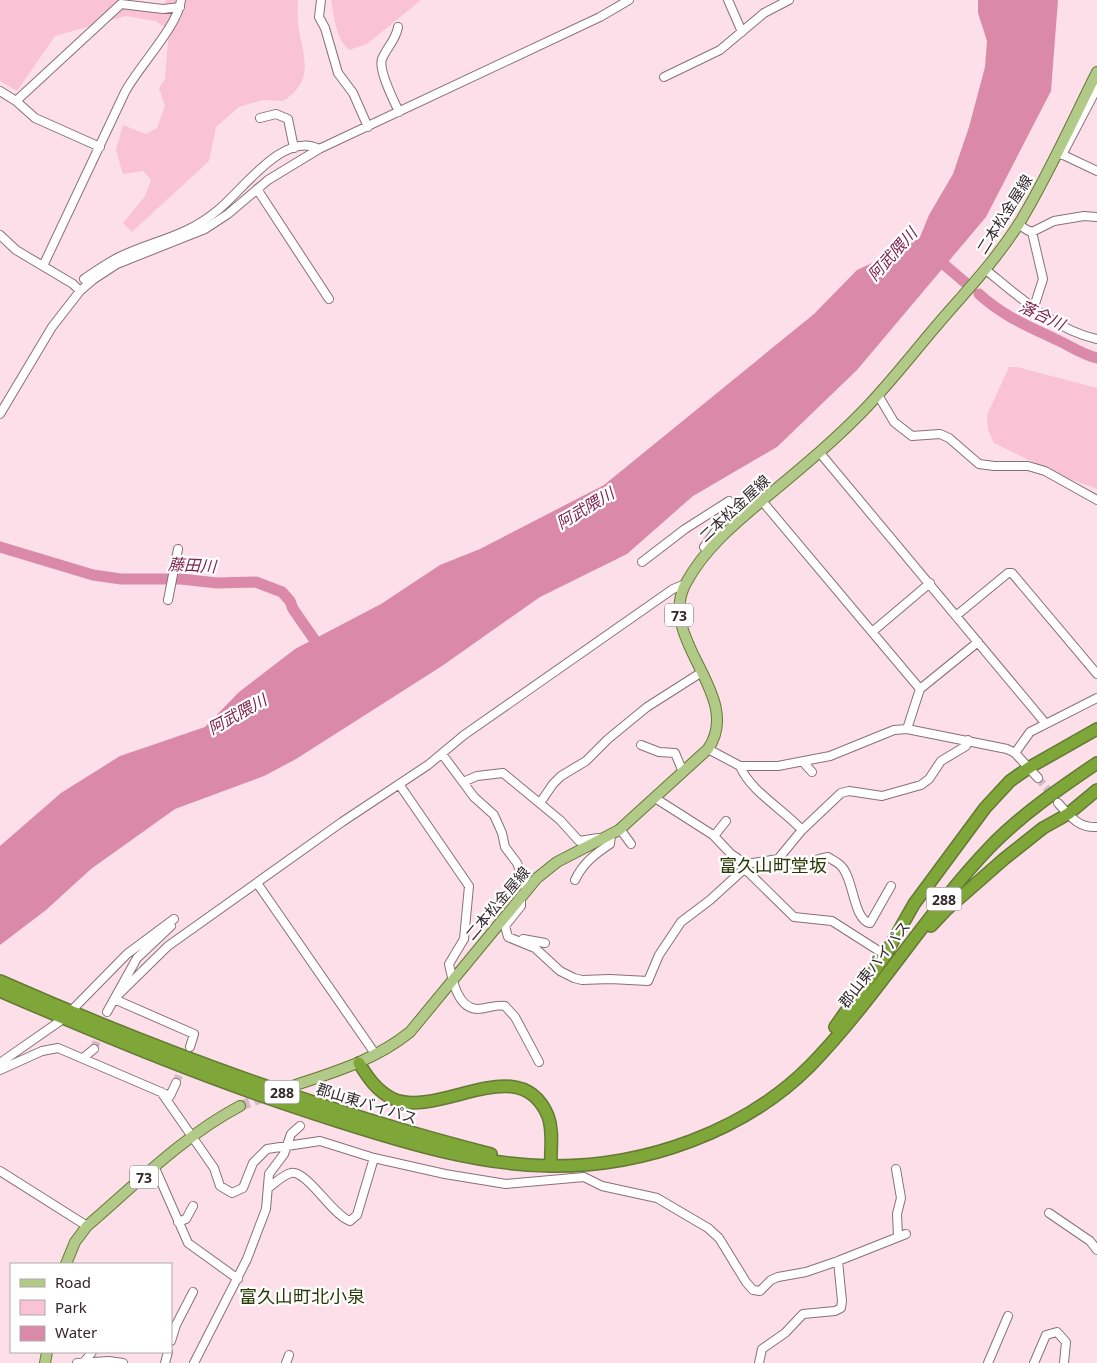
<svg xmlns="http://www.w3.org/2000/svg" width="1097" height="1363" viewBox="0 0 1097 1363" font-family="'Noto Sans','Noto Sans JP',sans-serif">
	<style>
		.green { fill: #f9c3d5 }
		.water { fill: #da8aa8 }
		.lines { fill: none; stroke-linecap: round; stroke-linejoin: round }
		.river { stroke: #da8aa8; stroke-width: 11 }
		.minor-tunnel { stroke: #d5bac3; stroke-width: 8; stroke-dasharray: 8 4; stroke-linecap: butt }
		.major-tunnel { stroke: #d5bac3; stroke-width: 10; stroke-dasharray: 10 5; stroke-linecap: butt }
		.minor-casing { stroke: #897078; stroke-width: 10 }
		.major-casing { stroke: #647a34; stroke-width: 12 }
		.highway-casing { stroke: #647a34; stroke-width: 14 }
		.minor { stroke: #fff; stroke-width: 8 }
		.major { stroke: #b2ca88; stroke-width: 10 }
		.highway { stroke: #7fa639; stroke-width: 11 }
		.labels { text-anchor: middle; dominant-baseline: central; stroke-width: 4.5; stroke-linejoin: round; paint-order: stroke }
		.shield { fill: #fff; stroke: #70686b; stroke-width: 1 }
		.shield-label { font-size: 14px; font-weight: bold; fill: #33282c }
		.street-label { font-size: 15px; fill: #33282c; stroke: #fff }
		.water-label { font-size: 16px; font-style: italic; fill: #80224d; stroke: #fff }
		.quarter-label { font-size: 18px; fill: #283a03; stroke: #fff }
	</style>
	<rect width="100%" height="100%" fill="#fddfe9"/>
	<path class="green" d="M0 0H126L140 5 162 8 166 0H298C298 8 297 16 298 24 302 55 317 79 283 101L263 100 239 107 216 127 209 161 132 232 123 223 145 196 151 180 143 171 123 174 116 150 123 125 146 134 157 128 165 106 159 88 165 79 169 29 155 21 126 16 55 36 17 91 0 81Z
		M331 0H421L367 44 349 50C336 39 334 16 331 0Z
		M1009 367H1017L1097 388V489L1057 474 994 443 988 430 987 415Z"/>
	<path class="water" d="M978 0H1058L1051 91 986 217 857 370 777 447 693 496 627 554 540 597 442 666 296 759 264 776 175 809 91 869 46 910 0 945V846L61 793 120 756 205 727 239 692 295 649 381 604 440 565 480 549 604 485 814 314 857 270 902 249 920 237 929 215 953 174 969 127 985 67 987 41 978 13Z"/>
	<g class="lines">
		<path class="river" d="M934 256 967 284
			M979 294C1003 316 1026 325 1055 339 1069 345 1081 354 1097 358
			M0 547 93 575 121 579H181L217 583 256 582 282 592 290 601 293 609 323 652"/>
		<path class="minor-tunnel" d="M1038 778 1054 797
			M94 1049 107 1012
			M176 1083 184 1063"/>
		<path class="major-tunnel" d="M240 1106 267 1096"/>
		<defs>
			<path id="minor" d="M321 0 319 17 325 28 338 73 353 93 368 127
				M728 0 742 32
				M398 27C396 40 387 47 382 59 378 70 394 101 399 112
				M664 77 720 50 764 13 789 0
				M0 91 16 101 35 118 100 147
				M16 101 121 4 163 9 180 7
				M260 118 276 114 288 119 294 148
				M1059 153 1097 171
				M1062 155 1097 88
				M257 189 329 299
				M1018 224 1027 230 1032 232 1054 221 1084 216 1097 217
				M1032 232 1043 279 1034 307
				M0 235 16 250 73 284 80 291
				M43 266 125 92C139 66 178 26 181 0
				M986 270C1018 296 1055 330 1097 339
				M84 279C96 271 107 263 119 257 157 239 184 238 218 210 242 191 284 130 319 149
				M878 395 894 422 912 436 940 434 949 438 979 464 994 466H1028L1045 471 1097 500
				M0 414 52 327 80 291 94 279 117 264 205 229 228 214 268 180 319 149 600 17 629 0
				M820 453 1046 724
				M762 501 920 689
				M642 562 685 529 729 501 731 507 729 513 704 547 708 551
				M168 600 178 549
				M957 615 1008 573H1012L1097 674
				M872 632 930 583
				M907 729 920 689 978 642
				M641 745 659 752 675 753 683 772
				M708 749 740 766H778L830 756 894 730 907 729 1007 749 1015 753 1038 778
				M1015 753 1030 732 1097 698
				M442 754 474 797 494 815 502 833 505 847 517 863 527 889
				M803 762 812 772
				M740 766C750 791 783 809 802 830
				M463 782 477 776 503 773 560 820 579 841 598 838
				M399 784 469 886 464 939 449 964C452 978 457 1008 477 1009 487 1009 496 1004 505 1006L515 1017 539 1062
				M540 803 553 784 561 776 586 761 608 739 647 707 702 672
				M1058 803C1070 816 1078 828 1097 827
				M620 829 631 844
				M714 836 726 821
				M778 859 802 830 841 793 849 791 882 796 921 785 929 779 941 761 966 746 968 740
				M746 864 778 859 804 868 819 859 828 857C832 860 838 862 841 866 854 878 853 920 870 923L891 886
				M744 868 794 917 832 921 879 951
				M575 880C583 863 595 854 610 844L611 834
				M257 883 376 1055
				M521 896V906L505 926 508 937 535 948 560 971 574 978 582 980 610 979 648 981 659 955 681 922 710 900 743 870 746 864 731 854 713 835 655 798
				M523 939 545 943
				M71 1011 127 954 174 919
				M107 1012 137 958 171 926
				M190 1047 194 1034 114 999 168 946 342 822 428 765 464 735 673 589 685 584
				M83 1058 94 1049
				M0 1063 63 1019
				M0 1070 42 1051 58 1048 170 1096 176 1083
				M161 1092 214 1168 220 1186 232 1193 243 1188 253 1163 267 1149 320 1141 374 1158 445 1174 506 1184 584 1177 602 1186 657 1198 708 1228 719 1238 746 1282 753 1290 760 1291 771 1280 778 1277 806 1272 838 1261 906 1234
				M155 1168 188 1243 238 1279
				M896 1169 901 1198 897 1214 898 1236
				M0 1171 87 1226
				M268 1188C275 1183 283 1175 291 1173 307 1170 333 1216 350 1221L357 1215 374 1158
				M1049 1213 1090 1241 1097 1250
				M178 1222 186 1219 193 1206
				M171 1341 176 1325 193 1292
				M84 1362 92 1352
				M77 1363 109 1361 123 1363
				M165 1363 168 1352
				M194 1363 247 1259 266 1209 269 1174 284 1154 291 1134 300 1126
				M286 1363 289 1355
				M759 1363 762 1349 785 1333 803 1314 835 1311 841 1308 842 1301 838 1261
				M988 1363 1008 1316
				M1034 1363 1046 1335 1057 1332 1066 1342 1064 1363"/>
			<path id="major" d="M287 1088C330 1073 373 1062 410 1032L537 878 557 862 619 830 708 749C745 695 655 639 686 583 707 544 743 517 776 489 806 464 836 439 864 410 892 381 917 348 944 317 971 286 998 257 1020 222 1049 174 1072 122 1097 72
				M66 1264 75 1242 87 1226C135 1185 183 1136 240 1106
				M45 1363 47 1352"/>
			<path id="highway" d="M931 926 947 909 1004 859 1043 828 1068 814 1097 790
				M0 981C159 1051 322 1111 491 1154
				M0 991C111 1039 222 1085 337 1121 406 1143 478 1165 551 1166 644 1167 744 1132 810 1066 876 998 925 915 990 847 1021 815 1060 788 1097 763
				M835 1027 884 957 914 904 985 808 1010 781 1030 767 1097 729
				M359 1063C368 1078 377 1091 393 1099 440 1119 520 1049 548 1116 554 1132 550 1150 551 1166"/>
		</defs>
		<use href="#minor" class="minor-casing"/>
		<use href="#major" class="major-casing"/>
		<use href="#highway" class="highway-casing"/>
		<use href="#minor" class="minor"/>
		<use href="#major" class="major"/>
		<use href="#highway" class="highway"/>
	</g>
	<g class="labels">
		<g class="shield">
			<rect x="665" y="603.5" width="28" height="23" rx="4"/>
			<rect x="926.5" y="887.5" width="35" height="23" rx="4"/>
			<rect x="264.5" y="1080.5" width="35" height="23" rx="4"/>
			<rect x="130" y="1165.5" width="28" height="23" rx="4"/>
		</g>
		<g class="shield-label">
			<text x="679" y="615">73</text>
			<text x="944" y="899">288</text>
			<text x="282" y="1092">288</text>
			<text x="144" y="1177">73</text>
		</g>
		<g class="street-label">
			<text transform="translate(1004 214) rotate(-58)">二本松金屋線</text>
			<text transform="translate(734 508) rotate(-43)">二本松金屋線</text>
			<text transform="translate(497 903) rotate(-50)">二本松金屋線</text>
			<text transform="translate(874 964) rotate(-52)">郡山東バイパス</text>
			<text transform="translate(367 1103) rotate(17)">郡山東バイパス</text>
		</g>
		<g class="water-label">
			<text transform="translate(892 254) rotate(-48)">阿武隈川</text>
			<text transform="translate(1042 315) rotate(25)">落合川</text>
			<text transform="translate(585 508) rotate(-31)">阿武隈川</text>
			<text transform="translate(192 565) rotate(3)">藤田川</text>
			<text transform="translate(237 714) rotate(-29)">阿武隈川</text>
		</g>
		<g class="quarter-label">
			<text x="773" y="865">富久山町堂坂</text>
			<text x="302" y="1296">富久山町北小泉</text>
		</g>
	</g>
	<rect x="10" y="1263" width="162" height="90" fill="#ffffff" stroke="#ada9ab"/>
	<rect x="20" y="1279" width="25" height="8" fill="#b2ca88" stroke="#ada9ab"/>
	<text x="55" y="1288" font-size="15" fill="#33282c">Road</text>
	<rect x="20" y="1300" width="25" height="15" fill="#f9c3d5" stroke="#ada9ab"/>
	<text x="55" y="1313" font-size="15" fill="#33282c">Park</text>
	<rect x="20" y="1326" width="25" height="15" fill="#da8aa8" stroke="#ada9ab"/>
	<text x="55" y="1338" font-size="15" fill="#33282c">Water</text>
</svg>
